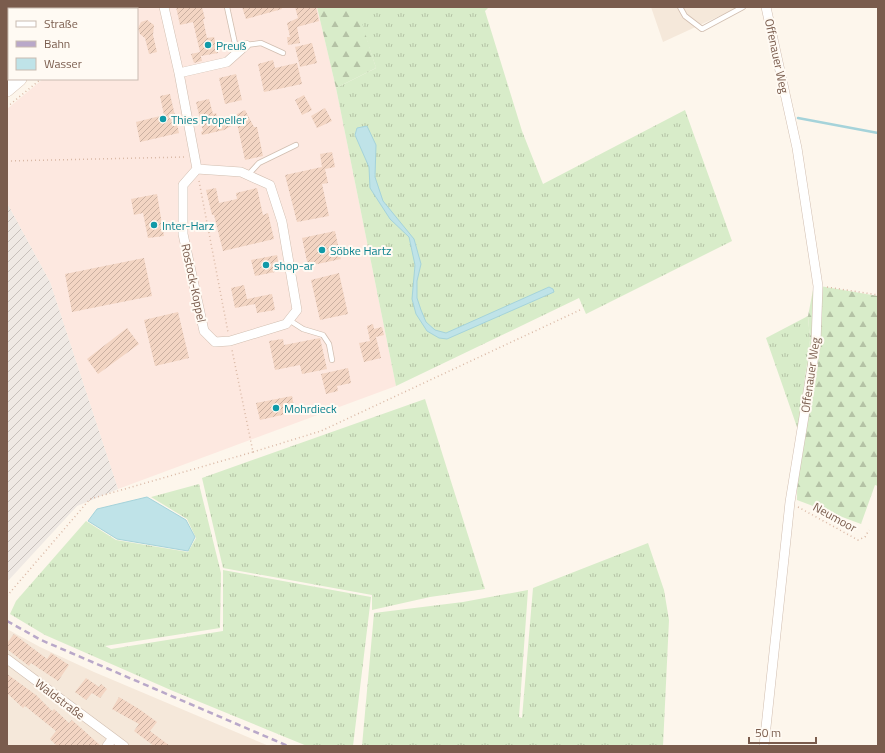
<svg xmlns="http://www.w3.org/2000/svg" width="885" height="753" viewBox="0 0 885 753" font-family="'Titillium Web',sans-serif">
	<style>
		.residential { fill: #f5e8da }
		.commercial { fill: #fde8e0 }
		.industrial { fill: url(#industrial-furrows) }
		.grass { fill: url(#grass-tufts) }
		.forest { fill: url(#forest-firs) }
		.water { fill: #bfe3e8; stroke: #a5d3da }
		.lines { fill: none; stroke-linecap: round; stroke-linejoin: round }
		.stream { stroke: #a5d3da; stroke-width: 2.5 }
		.building { fill: url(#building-hatch) }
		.lane-casing { stroke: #d1beb0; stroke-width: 6 }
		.street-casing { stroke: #d1beb0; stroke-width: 10 }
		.secondary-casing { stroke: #d6c0b0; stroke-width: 14 }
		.path { stroke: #d9b8a5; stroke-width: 1.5; stroke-dasharray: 1 3; stroke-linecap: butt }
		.lane { stroke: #fff; stroke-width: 4.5 }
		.street { stroke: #fff; stroke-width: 9 }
		.secondary { stroke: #fff; stroke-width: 13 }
		.rail { stroke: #b9a8c9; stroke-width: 2.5; stroke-dasharray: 6 4; stroke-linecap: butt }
		.culture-dot { fill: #0f9aa8; stroke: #fffaf3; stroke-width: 1.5 }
		.labels { text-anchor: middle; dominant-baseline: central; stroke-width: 4; stroke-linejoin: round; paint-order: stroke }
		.culture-label { font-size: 12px; fill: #0d838f; stroke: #fffaf3; text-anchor: start }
		.street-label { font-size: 12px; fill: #7a5c4d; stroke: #fffaf3 }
	</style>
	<defs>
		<pattern id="industrial-furrows" width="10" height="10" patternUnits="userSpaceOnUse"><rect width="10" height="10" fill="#efe9e4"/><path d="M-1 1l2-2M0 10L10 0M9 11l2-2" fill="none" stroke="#c7c0bb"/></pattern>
		<pattern id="grass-tufts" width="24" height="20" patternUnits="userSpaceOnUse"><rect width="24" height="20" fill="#d8ecc9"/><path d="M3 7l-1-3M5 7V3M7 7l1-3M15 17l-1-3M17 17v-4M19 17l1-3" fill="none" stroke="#b4c2a5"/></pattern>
		<pattern id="forest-firs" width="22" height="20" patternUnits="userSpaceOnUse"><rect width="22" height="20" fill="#d8ecc9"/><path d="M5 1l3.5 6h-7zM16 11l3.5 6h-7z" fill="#b4c2a5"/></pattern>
		<pattern id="building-hatch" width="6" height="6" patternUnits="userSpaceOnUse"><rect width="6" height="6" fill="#f3d5c3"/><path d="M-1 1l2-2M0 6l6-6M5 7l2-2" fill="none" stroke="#cab0a1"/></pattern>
	</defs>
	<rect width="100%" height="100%" fill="#fdf6ec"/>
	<path class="residential" d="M60 7H95L93 9H61Z
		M651 7H739L663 42Z
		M7 629 40 647 94 672 269 746H7Z"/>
	<path class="commercial" d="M130 7H317L336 88 396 386 118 489 50 282 7 203V109L43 79H137V9H127Z"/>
	<path class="industrial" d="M7 203 50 282 118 489 77 506 7 582Z"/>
	<path class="grass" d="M7 7H60L61 9H9L10 79 7 81Z
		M356 7H489L485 11 522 131 543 184 685 110 732 241 586 314 579 298 396 386 336 88 376 68Z
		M808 316 810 340 798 430 766 338Z
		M425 399 485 589 430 597 372 610V595L223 568 202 478Z
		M199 484 221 573 220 628 105 646 111 649 223 631V570L371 597 353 746H307L173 691 45 635 10 614 16 601 86 521 116 540 188 552 196 538 187 519 151 497Z
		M648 543 664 590 669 620 663 746H362L374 613 463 602 528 590 519 717 522 718 533 588Z"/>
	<path class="forest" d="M317 7H357L376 68 336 88Z
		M814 285 878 296V486L875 485 861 524 797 500 798 430 810 340 808 316Z"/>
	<path class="water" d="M367 126 376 145 375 177 383 201 414 239 421 264 417 281V298L421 310 426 322 435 330 446 333 549 287 553 289 554 292 447 339 439 338 427 331 416 314 412 299 415 265 409 237 390 219 370 188 369 167 355 135 357 128Z
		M147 497 186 520 195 537 188 551 117 539 88 521 97 509Z"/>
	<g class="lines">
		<path class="stream" d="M798 118 878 133"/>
	</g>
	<path class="building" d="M176 7H202L205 19H203L207 38 214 37 218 53 201 56 193 22 180 25Z
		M242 7H281L282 9 246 19Z
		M295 7H316L319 21 297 27 300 43 288 45 287 37H290L287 23 298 18Z
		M147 20 154 25 153 35 157 52 149 54 145 38 140 34 138 28 141 22Z
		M312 43 317 63 300 67 295 47Z
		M200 52 202 61 194 63 191 54Z
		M273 60 275 68 297 63 302 84 264 92 258 64Z
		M236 74 242 100 225 104 219 78Z
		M170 94 179 133 140 142 136 122 164 115 160 96Z
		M304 95 312 110 302 115 295 100Z
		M209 99 213 114 216 113 219 123 245 110 254 127H257L263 156 245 160 237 123 224 130 202 135 201 132 203 131 196 102Z
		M325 108 332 121 317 128 311 116Z
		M332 152 335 167 325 169 328 183 322 184 329 216 297 222 285 175 322 167 320 154Z
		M216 188 219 203 237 199 236 193 257 188 263 215 268 213 274 239 223 251 214 215H212L206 190Z
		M157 194 164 236 148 238 143 213 134 215 131 199Z
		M335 231 341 259 308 266 302 238Z
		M277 255 280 271 255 276 251 260Z
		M144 258 152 296 72 312 65 274Z
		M339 273 348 314 320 320 311 280Z
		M244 285 247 299 272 294 275 310 257 313 255 304 235 308 231 288Z
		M178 312 189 358 155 366 144 320Z
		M373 324 374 329 382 327 384 335 376 337 381 358 364 362 359 343 370 341 367 326Z
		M127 328 139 344 98 374 87 359Z
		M320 338 327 369 302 374 300 365 275 370 269 341 283 339 284 345Z
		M348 368 351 383 337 386 338 391 326 394 321 374Z
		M292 396 295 412 260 420 256 403Z
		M14 634 47 659 51 653 69 665 58 681 31 663 29 666 7 649V643Z
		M7 674 36 695 52 711 54 709 69 723 72 720 101 746H57L50 739 56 731 25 706 23 708 7 693Z
		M86 678 99 687 101 684 107 689 100 698 92 693 86 700 75 692Z
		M119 697 139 709 157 722 150 731 170 746H154L134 731 139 724 112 709Z"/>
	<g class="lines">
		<defs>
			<path id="lane" d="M227 7 237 53
				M680 7 685 16 702 29 743 7
				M246 45 261 43 283 53
				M248 175 259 163 296 145
				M289 320 303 329 323 335 329 344 332 360"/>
			<path id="street" d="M164 7 179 73 197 169
				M179 73 227 62 246 45
				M197 169 241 172 270 185 282 222 297 310 286 324 230 341 215 342 204 331 183 234V185Z
				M7 659 124 746
				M107 746 113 738
				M764 746 790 502 816 343 818 286 797 148 766 7"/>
			<path id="secondary" d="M102 9 104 7
				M7 90 20 79"/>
		</defs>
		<use href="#lane" class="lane-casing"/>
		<use href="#street" class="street-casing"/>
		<use href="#secondary" class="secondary-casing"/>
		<path class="path" d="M125 9 127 7
			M7 107 41 79
			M7 161 185 157
			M199 181 228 332
			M827 287 878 295
			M253 452 321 431 580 310
			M798 507 858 540 865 537 869 530
			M7 596 90 499 253 452 232 350"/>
		<use href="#lane" class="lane"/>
		<use href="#street" class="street"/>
		<use href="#secondary" class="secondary"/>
		<path class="rail" d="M7 621 41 640 288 746"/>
	</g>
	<g class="culture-dot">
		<circle cx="208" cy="45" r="4"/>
		<circle cx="163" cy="119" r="4"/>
		<circle cx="154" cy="225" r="4"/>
		<circle cx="322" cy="250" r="4"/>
		<circle cx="266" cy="265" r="4"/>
		<circle cx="276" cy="408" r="4"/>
	</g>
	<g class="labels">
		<g class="culture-label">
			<text x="216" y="45">Preuß</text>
			<text x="171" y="119">Thies Propeller</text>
			<text x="162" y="225">Inter-Harz</text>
			<text x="330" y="250">Söbke Hartz</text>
			<text x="274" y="265">shop-ar</text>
			<text x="284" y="408">Mohrdieck</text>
		</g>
		<g class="street-label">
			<text transform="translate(777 56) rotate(78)">Offenauer Weg</text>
			<text transform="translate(194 283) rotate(78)">Rostock-Koppel</text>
			<text transform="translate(810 375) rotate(-82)">Offenauer Weg</text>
			<text transform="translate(835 517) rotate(29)">Neumoor</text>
			<text transform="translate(60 699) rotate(37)">Waldstraße</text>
		</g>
	</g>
	<rect width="885" height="753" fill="none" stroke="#7a5c4d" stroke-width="16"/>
	<rect x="8" y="8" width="130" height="72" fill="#fffaf3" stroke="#cabbb1"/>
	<rect x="16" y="21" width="20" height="6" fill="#ffffff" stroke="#cabbb1"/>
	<text x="44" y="28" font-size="12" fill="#7a5c4d">Straße</text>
	<rect x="16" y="41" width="20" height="6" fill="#b9a8c9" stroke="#cabbb1"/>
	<text x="44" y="48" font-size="12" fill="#7a5c4d">Bahn</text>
	<rect x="16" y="58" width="20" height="12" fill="#bfe3e8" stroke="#cabbb1"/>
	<text x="44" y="68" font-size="12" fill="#7a5c4d">Wasser</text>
	<path d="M749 737v6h67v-6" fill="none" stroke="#7a5c4d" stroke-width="2"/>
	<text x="755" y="737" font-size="12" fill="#7a5c4d" stroke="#fffaf3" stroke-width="3" paint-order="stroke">50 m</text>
</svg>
